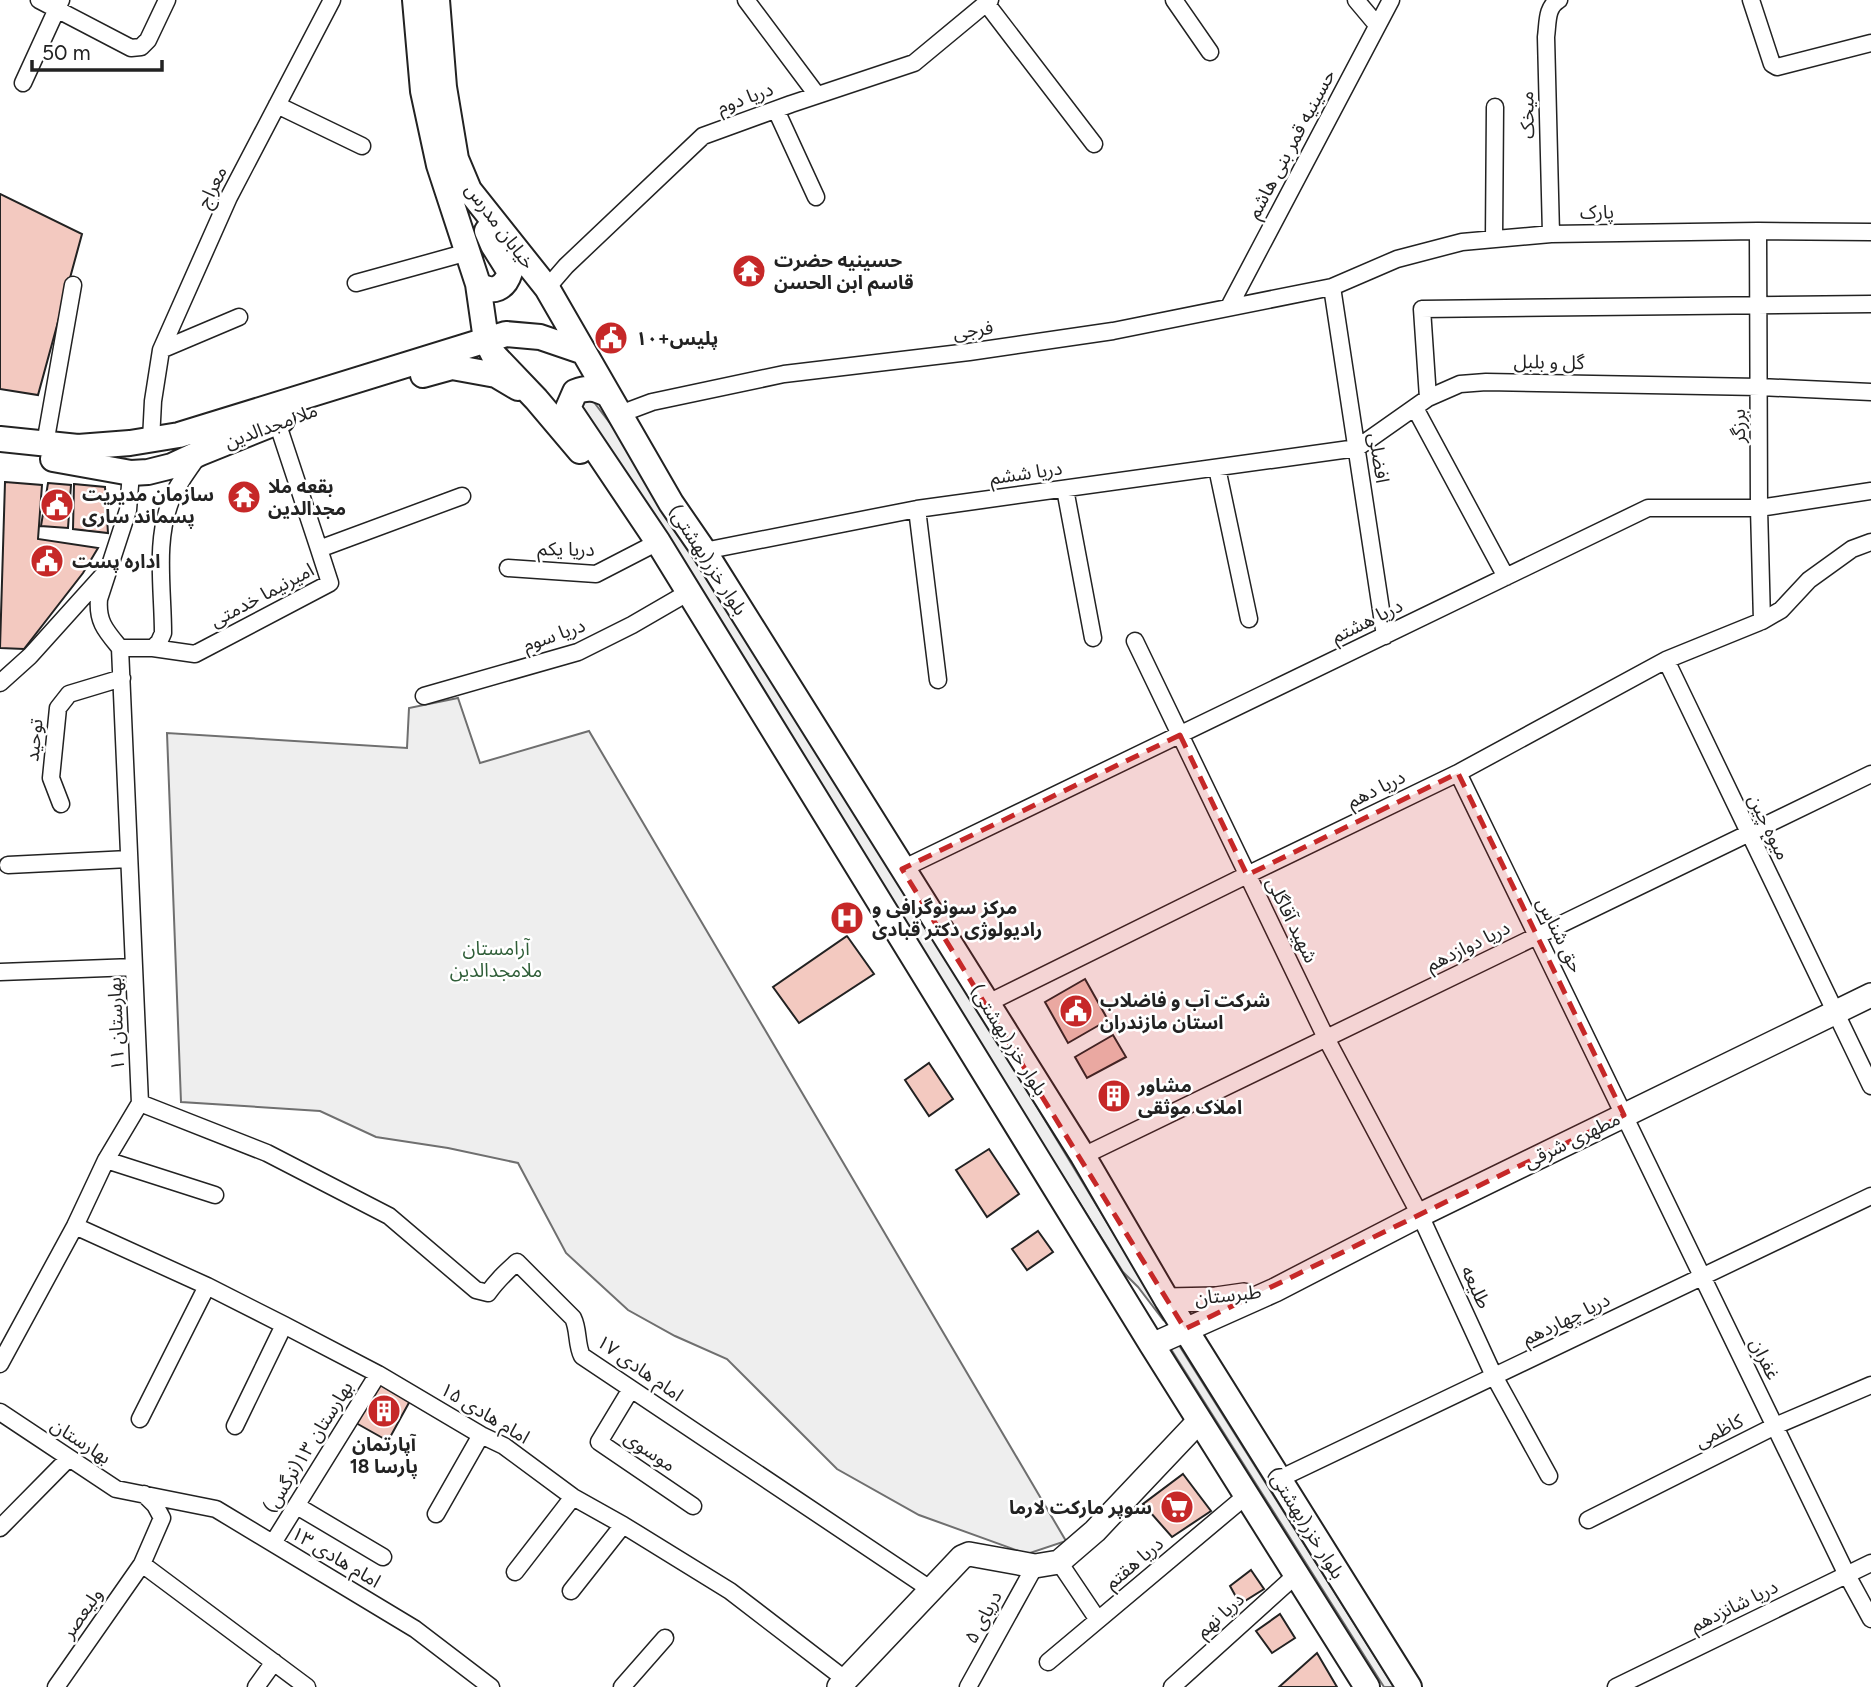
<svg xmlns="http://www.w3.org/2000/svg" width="1871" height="1687" viewBox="0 0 1871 1687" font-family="Figtree,'Noto Sans Arabic',sans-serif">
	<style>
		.green { fill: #eee; stroke: #6f6f6f; stroke-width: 2 }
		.building { fill: #f3c9c0; stroke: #222; stroke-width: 2 }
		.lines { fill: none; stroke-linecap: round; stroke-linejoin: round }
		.street-casing { stroke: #222; stroke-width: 19 }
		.secondary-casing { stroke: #222; stroke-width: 26 }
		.primary-casing { stroke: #222; stroke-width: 28 }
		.street { stroke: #fff; stroke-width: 16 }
		.secondary { stroke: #fff; stroke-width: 23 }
		.primary { stroke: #fff; stroke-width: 24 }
		.marked { fill: #c62828; fill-opacity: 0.2; stroke: #c62828; stroke-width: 5; stroke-dasharray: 14 9; stroke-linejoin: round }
		.labels { text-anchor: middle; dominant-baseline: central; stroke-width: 5; stroke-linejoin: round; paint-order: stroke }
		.street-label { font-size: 19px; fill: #222; stroke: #fff }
		.poi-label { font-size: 19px; font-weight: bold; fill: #222; stroke: #fff; text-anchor: start }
		.park-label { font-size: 19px; fill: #2f5e38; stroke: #fff }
	</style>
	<rect width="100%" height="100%" fill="#fff"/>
	<path class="green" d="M589 399 593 401 671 503 1163 1315 1164 1321 1138 1287 1123 1272 583 412 582 406 585 401Z
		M458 698 480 763 589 731 1066 1541 1027 1554 919 1515 837 1469 727 1359 675 1336 628 1310 566 1253 518 1163 448 1148 376 1137 320 1111 181 1102 167 733 407 748 409 708Z
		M1177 1342 1394 1687H1384L1169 1346Z"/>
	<path class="building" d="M0 194 82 234 38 395 0 389Z
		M5 482 42 485 38 539 98 548 83 573 24 649 0 648Z
		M48 483 71 485 68 528 41 526Z
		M74 484 105 487 108 533 73 529Z
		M847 936 874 974 799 1023 773 987Z
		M1085 979 1108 1020 1068 1043 1045 1002Z
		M1113 1035 1126 1057 1087 1078 1075 1057Z
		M929 1063 953 1099 929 1116 905 1080Z
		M1116 1081 1125 1101 1110 1108 1101 1087Z
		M989 1149 1019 1194 987 1217 956 1170Z
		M1038 1231 1053 1252 1027 1270 1012 1249Z
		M381 1381 411 1399 388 1441 356 1423Z
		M1183 1474 1211 1511 1172 1537 1143 1504Z
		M1251 1570 1264 1589 1240 1604 1230 1586Z
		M1280 1614 1295 1638 1272 1653 1256 1631Z
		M1317 1653 1337 1687H1279Z"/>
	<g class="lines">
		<defs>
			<path id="street" d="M39 0 131 48 141 47 148 40 167 0
				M746 0 817 95
				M1174 0 1210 52
				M1356 0 1377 25
				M1751 0 1772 64 1777 67 1871 43
				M986 3 1094 144
				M23 83 61 0
				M277 105 362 146
				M776 110 816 197
				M1758 231 1759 508 1762 621
				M1551 234 1546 37C1548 23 1546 7 1559 0
				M1494 239 1495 107
				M356 283 468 252
				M1332 287 1385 636
				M547 288 566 266 703 136 791 104 914 63 990 0
				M1229 307 1391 0
				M161 350 239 317
				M1428 398 1422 309 1871 304
				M1415 408 1506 577
				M620 414 652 402 784 374 969 352 1113 331 1332 287 1397 259 1462 242 1551 234 1758 231 1871 232
				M277 422 319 549
				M151 440 153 401 161 350 229 197 332 0
				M45 444 73 285
				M1217 468 1249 619
				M1065 489 1093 638
				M917 509 938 680
				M704 551 917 509 1357 448 1428 398 1460 384 1486 382 1759 387 1871 392
				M508 568 596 574 658 542
				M1135 641 1326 1038 1420 1215 1494 1376 1549 1476
				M120 648H153L195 654 330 583 319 549 462 496
				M120 648C106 631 97 622 99 599L128 510 131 473
				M153 648 159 642 163 633C163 589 154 539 172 498 178 483 189 470 198 456
				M1666 660 1871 1086
				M0 683 30 656 103 575
				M424 696 578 652 632 625 689 592
				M1458 773 1847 1575 1871 1619
				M61 804 51 778 58 708 69 694 122 678
				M8 865 129 859
				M902 869 1648 508H1759L1871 491
				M0 972 134 967
				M986 1004 1247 875 1458 773 1666 660 1762 621 1781 610 1809 580 1852 549 1871 542
				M140 1103 267 1153 389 1216 476 1290 488 1293C498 1279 505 1273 517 1262L573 1318C579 1330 576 1344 582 1356L930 1589
				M1083 1156 1871 774
				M106 1160 215 1195
				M75 1226 207 1286 284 1325 378 1374 481 1435 504 1446 573 1497 623 1525 730 1591 846 1680
				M0 1364 75 1226 106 1160 140 1103 120 648
				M631 1389 599 1442 693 1506
				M0 1412 116 1489 216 1509 415 1629 491 1687
				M140 1419 207 1286
				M235 1426 284 1325
				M1279 1479 1871 1196
				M144 1494 155 1505 162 1518 142 1564 307 1687
				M297 1506 383 1557
				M436 1514 481 1435
				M1588 1520 1775 1426 1871 1385
				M0 1528 69 1458
				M273 1543 378 1374
				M1059 1562 1098 1620
				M515 1572 573 1497
				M571 1591 623 1525
				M1048 1662 1247 1495
				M56 1687 142 1564
				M256 1687 274 1662
				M622 1687 665 1638
				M968 1687 1035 1566
				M1172 1687 1296 1575
				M1616 1687 1871 1563"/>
			<path id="secondary" d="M1167 1300 1216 1299 1244 1295
				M1152 1345 1275 1290 1420 1215 1871 995
				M839 1687 962 1557 969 1554 1035 1566 1059 1562 1095 1531 1199 1421"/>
			<path id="primary" d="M415 0 423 91 439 165 478 284 486 340 493 354 536 399 580 451
				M437 0 444 87 456 159 469 190 547 288 671 503 704 551 1083 1156 1167 1300 1409 1687
				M478 284C493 295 505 288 510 272L493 245 487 231
				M423 375 452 367 496 375 518 388
				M607 394C594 388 588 387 575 392L568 408 658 542 1152 1345 1367 1687
				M0 439 78 447 130 443 179 435 506 334 540 337 584 352
				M53 459 131 473 148 472 172 466 200 453 282 420"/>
		</defs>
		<use href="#street" class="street-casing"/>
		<use href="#secondary" class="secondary-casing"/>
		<use href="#primary" class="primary-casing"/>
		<use href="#street" class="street"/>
		<use href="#secondary" class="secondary"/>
		<use href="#primary" class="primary"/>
	</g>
	<path class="marked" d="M1180 735 1247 875 1458 773 1624 1115 1185 1329 902 869Z"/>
	<defs>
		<symbol id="temple-disc" viewBox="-11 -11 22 22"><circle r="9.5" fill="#c62828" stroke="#fff"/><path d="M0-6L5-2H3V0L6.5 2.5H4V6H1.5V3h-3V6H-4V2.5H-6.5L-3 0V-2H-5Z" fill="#fff"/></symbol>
		<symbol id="civic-disc" viewBox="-11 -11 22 22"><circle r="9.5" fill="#c62828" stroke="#fff"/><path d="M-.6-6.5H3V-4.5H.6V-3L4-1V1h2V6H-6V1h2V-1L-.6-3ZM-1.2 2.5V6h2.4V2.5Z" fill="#fff"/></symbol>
		<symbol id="hospital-disc" viewBox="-11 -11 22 22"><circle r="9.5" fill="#c62828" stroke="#fff"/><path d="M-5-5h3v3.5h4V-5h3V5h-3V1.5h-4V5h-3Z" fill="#fff"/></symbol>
		<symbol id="building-disc" viewBox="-11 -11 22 22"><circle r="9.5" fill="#c62828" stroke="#fff"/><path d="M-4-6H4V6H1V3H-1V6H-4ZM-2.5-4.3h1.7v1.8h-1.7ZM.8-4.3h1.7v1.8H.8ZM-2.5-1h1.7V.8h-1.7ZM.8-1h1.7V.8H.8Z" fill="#fff"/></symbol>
		<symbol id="supermarket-disc" viewBox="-11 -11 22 22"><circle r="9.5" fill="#c62828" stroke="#fff"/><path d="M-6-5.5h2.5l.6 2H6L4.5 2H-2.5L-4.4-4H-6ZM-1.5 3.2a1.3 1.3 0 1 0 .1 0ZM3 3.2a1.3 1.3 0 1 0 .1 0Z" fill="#fff"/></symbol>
	</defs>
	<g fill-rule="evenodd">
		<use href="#temple-disc" x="730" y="252" width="38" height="38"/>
		<use href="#civic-disc" x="592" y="319" width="38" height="38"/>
		<use href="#temple-disc" x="225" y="478" width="38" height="38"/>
		<use href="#civic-disc" x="38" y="486" width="38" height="38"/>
		<use href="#civic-disc" x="28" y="542" width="38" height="38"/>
		<use href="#hospital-disc" x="828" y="899" width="38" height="38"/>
		<use href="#civic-disc" x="1057" y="992" width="38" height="38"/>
		<use href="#building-disc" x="1095" y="1077" width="38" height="38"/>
		<use href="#building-disc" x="365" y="1392" width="38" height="38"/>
		<use href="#supermarket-disc" x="1158" y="1488" width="38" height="38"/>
	</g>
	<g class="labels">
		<g class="street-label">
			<text transform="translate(745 98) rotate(-20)">دریا دوم</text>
			<text transform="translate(1527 115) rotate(-91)">میخک</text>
			<text transform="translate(1291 144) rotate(-62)">حسینیه قمر بنی هاشم</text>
			<text transform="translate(212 187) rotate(-64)">معراج</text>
			<text transform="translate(1597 212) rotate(-1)">پارک</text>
			<text transform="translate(500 226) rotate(53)">خیابان مدرس</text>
			<text transform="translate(973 330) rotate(-8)">فرجی</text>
			<text transform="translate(1549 362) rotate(1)">گل و بلبل</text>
			<text transform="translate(271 426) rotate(-20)">ملا مجدالدین</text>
			<text transform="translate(1738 426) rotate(-90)">برزگر</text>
			<text transform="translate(1379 458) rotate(81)">افضلی</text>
			<text transform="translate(1026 473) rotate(-8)">دریا ششم</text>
			<text transform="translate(566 549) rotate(1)">دریا یکم</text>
			<text transform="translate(708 560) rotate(57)">بلوار خزر(بهشتی)</text>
			<text transform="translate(262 595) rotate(-28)">امیرنیما خدمتی</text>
			<text transform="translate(1367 621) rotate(-26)">دریا هشتم</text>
			<text transform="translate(554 635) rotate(-19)">دریا سوم</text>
			<text transform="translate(34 740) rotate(-84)">توحید</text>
			<text transform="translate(1376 789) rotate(-26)">دریا دهم</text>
			<text transform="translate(1769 827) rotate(64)">میوه چین</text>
			<text transform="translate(1292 920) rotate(64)">شهید آقاگلی</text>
			<text transform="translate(1560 935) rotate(64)">حق شناس</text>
			<text transform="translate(1468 946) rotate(-26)">دریا دوازدهم</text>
			<text transform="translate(116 1024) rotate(-92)">بهارستان ۱۱</text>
			<text transform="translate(1009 1040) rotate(58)">بلوار خزر(بهشتی)</text>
			<text transform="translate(1572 1140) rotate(-26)">مطهری شرقی</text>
			<text transform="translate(1476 1287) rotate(65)">طلیعه</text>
			<text transform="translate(1228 1295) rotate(-6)">طبرستان</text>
			<text transform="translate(1566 1319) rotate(-26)">دریا چهاردهم</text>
			<text transform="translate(1765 1359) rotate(64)">غفران</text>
			<text transform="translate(640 1368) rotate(35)">امام هادی ۱۷</text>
			<text transform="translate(485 1413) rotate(31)">امام هادی ۱۵</text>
			<text transform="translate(1719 1431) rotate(-27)">کاظمی</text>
			<text transform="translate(81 1441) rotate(33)">بهارستان</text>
			<text transform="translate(308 1447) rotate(-58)">بهارستان ۱۳(نرگس)</text>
			<text transform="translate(650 1451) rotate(34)">موسوی</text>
			<text transform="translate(1306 1523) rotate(58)">بلوار خزر(بهشتی)</text>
			<text transform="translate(336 1557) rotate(31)">امام هادی ١٣</text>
			<text transform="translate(1134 1563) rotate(-40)">دریا هقتم</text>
			<text transform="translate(1734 1606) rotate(-26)">دریا شانزدهم</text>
			<text transform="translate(82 1613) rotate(-55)">ولیعصر</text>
			<text transform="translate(1220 1615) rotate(-42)">دریا نهم</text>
			<text transform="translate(983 1617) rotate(-61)">دریای ۵</text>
		</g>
		<g class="poi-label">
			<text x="774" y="260">حسینیه حضرت<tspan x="774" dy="22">قاسم ابن الحسن</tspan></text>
			<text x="636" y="338">پلیس+١٠</text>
			<text x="268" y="486">بقعه ملا<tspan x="268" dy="22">مجدالدين</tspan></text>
			<text x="82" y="494">سازمان مدیریت<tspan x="82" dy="22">پسماند ساری</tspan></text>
			<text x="72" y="561">اداره پست</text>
			<text x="872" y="907">مركز سونوگرافی و<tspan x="872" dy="22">راديولوژی دكتر قبادی</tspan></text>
			<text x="1100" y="1000">شرکت آب و فاضلاب<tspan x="1100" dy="22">استان مازندران</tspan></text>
			<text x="1138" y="1085">مشاور<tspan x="1138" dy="22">املاک موثقی</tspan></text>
			<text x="384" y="1444" text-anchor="middle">آپارتمان<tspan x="384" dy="22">پارسا 18</tspan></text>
			<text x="1152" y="1507" text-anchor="end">سوپر مارکت لارما</text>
		</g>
		<g class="park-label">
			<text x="496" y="948">آرامستان<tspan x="496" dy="22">ملامجدالدین</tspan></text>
		</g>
	</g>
	<path d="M32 60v10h130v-10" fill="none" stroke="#222222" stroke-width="3.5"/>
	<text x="42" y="60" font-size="21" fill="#222222" stroke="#ffffff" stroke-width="5" paint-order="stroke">50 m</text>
</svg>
